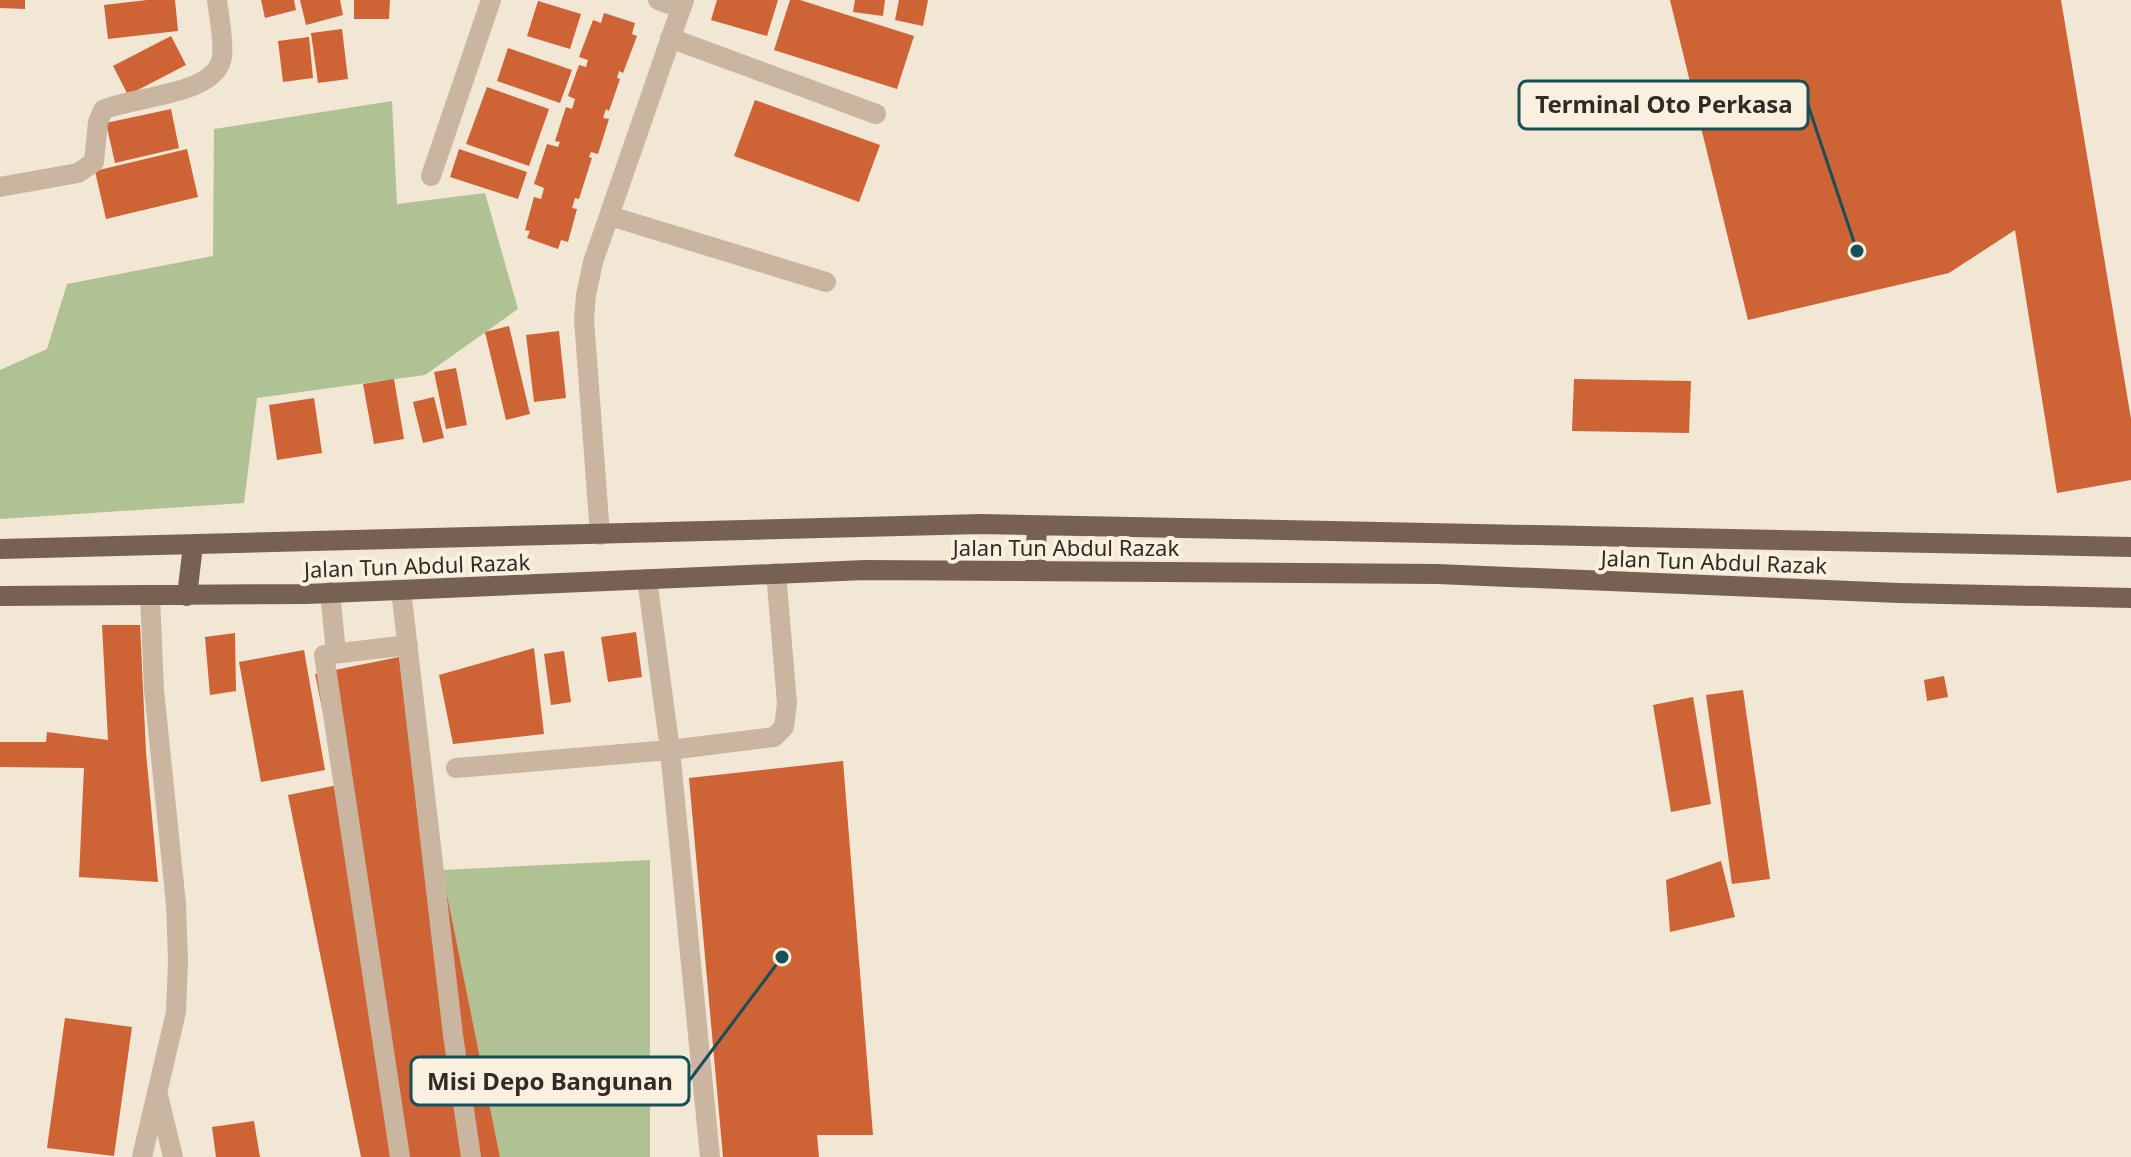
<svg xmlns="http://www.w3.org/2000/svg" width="2131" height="1157" viewBox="0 0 2131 1157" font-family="'Noto Sans',sans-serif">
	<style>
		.green { fill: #b0c194 }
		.building { fill: #ce6336 }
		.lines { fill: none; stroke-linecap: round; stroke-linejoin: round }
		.service { stroke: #cab6a0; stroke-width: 20 }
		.minor { stroke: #cab6a0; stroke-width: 20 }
		.primary { stroke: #776153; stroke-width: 20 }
		.labels { text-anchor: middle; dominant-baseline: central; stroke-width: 8; stroke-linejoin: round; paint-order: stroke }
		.street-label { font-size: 22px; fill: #332a24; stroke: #faf0e0 }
		.leader { fill: none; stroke: #174f57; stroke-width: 3 }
		.callout-dot { fill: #174f57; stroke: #faf0e0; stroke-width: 3 }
		.callout { fill: #faf0e0; stroke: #174f57; stroke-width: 3 }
		.callout-label { font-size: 24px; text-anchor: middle; font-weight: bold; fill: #332a24 }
	</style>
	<rect width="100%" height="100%" fill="#f2e6d4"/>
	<path class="green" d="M392 101 397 204 485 193 518 309 425 375 257 398 244 503 0 519V370L47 349 67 284 213 256 214 129Z
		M650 860V1157H500L442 870Z"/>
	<path class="building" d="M0 0H25V9L0 8Z
		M147 0H175L178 31 108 39 104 5Z
		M261 0H294L296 10 265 18Z
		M300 0H340L343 15 306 25Z
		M354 0H390L389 19H354Z
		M717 0H778L767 36 711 20Z
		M790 0H800L914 36 897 89 774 50Z
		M855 0H885L883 16 853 12Z
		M899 0H928L923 26 895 20Z
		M1670 0H2061L2131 419V480L2057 493 2015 230 1949 273 1748 320Z
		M538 1 581 14 570 49 527 36Z
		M604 13 635 23 632 34 637 36 623 73 619 71 617 78 620 79 609 111 606 109 603 118 609 119 598 154 591 152 589 157 592 158 579 199 575 198 572 208 577 209 568 242 561 240 558 249 527 238 530 231 525 230 534 197 541 199 544 188 534 184 547 144 558 147 560 142 555 141 566 107 572 109 575 99 568 96 579 65 586 67 588 60 579 57 593 20 601 23Z
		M342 29 348 79 318 83 311 33Z
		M171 36 186 65 128 95 113 66Z
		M309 37 313 78 283 82 278 41Z
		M508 48 572 70 560 103 497 81Z
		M487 87 549 109 529 166 466 144Z
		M755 100 880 145 859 202 734 156Z
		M171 109 179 148 115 163 106 123Z
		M187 149 198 197 106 219 95 171Z
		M459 149 527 172 518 199 450 177Z
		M509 326 530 414 506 420 485 332Z
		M559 331 566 398 534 402 526 335Z
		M456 368 467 425 446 429 434 372Z
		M394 379 404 439 374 444 363 384Z
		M1574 379 1691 381 1689 433 1572 431Z
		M434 397 444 438 423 443 413 402Z
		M314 398 322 453 277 460 269 405Z
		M102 625H140L146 752 158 882 79 877 84 768 0 767V742H46L47 732 108 740Z
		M636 632 642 677 608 682 601 637Z
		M235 633 236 691 210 695 205 637Z
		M534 648 544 734 453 744 439 675Z
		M304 650 325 770 261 782 239 662Z
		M564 651 571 702 551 705 544 654Z
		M399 657 500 1157H361L288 795 338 785 315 674Z
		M1944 676 1948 697 1927 701 1924 680Z
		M1743 690 1770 879 1732 884 1706 695Z
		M1693 697 1711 804 1671 812 1653 705Z
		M843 761 873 1135H817L819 1157H723L689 778Z
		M1721 861 1735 917 1670 932 1666 880Z
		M65 1018 132 1027 114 1156 47 1148Z
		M254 1121 260 1157H216L212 1127Z"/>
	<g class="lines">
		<path class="service" d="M647 579 670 750 710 1157
			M401 590 453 1035 471 1157
			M330 592 336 653
			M456 768 670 750 774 737 784 727 787 703 776 573
			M400 1157 324 655 408 645"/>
		<path class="minor" d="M658 0 681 8
			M670 38 876 114
			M431 176 491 0
			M0 187 78 173 94 162 98 122 103 110C132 96 218 96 222 56 224 38 219 18 217 0
			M610 216 826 282
			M600 535 584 319 586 295 593 262 684 0
			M158 1095 173 1157
			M142 1157 176 1012 178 961 176 904 154 690 150 596"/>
		<path class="primary" d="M0 549 981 524 2131 547
			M1035 571 1037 526
			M0 596 306 594 865 570 1437 574 1899 593 2131 598
			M187 596 193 545"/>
	</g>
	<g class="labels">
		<g class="street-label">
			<text x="1066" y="547">Jalan Tun Abdul Razak</text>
			<text transform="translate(1714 561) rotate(2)">Jalan Tun Abdul Razak</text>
			<text transform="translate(417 565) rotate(-2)">Jalan Tun Abdul Razak</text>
		</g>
	</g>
	<path class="leader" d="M1857 251L1808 105M782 957L689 1081"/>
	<g class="callout-dot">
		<circle cx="1857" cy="251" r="8"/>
		<circle cx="782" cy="957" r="8"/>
	</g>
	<g class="callout">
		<rect x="1519" y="81" width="289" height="48" rx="8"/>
		<rect x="411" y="1057" width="278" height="48" rx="8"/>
	</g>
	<g class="callout-label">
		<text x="1664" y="113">Terminal Oto Perkasa</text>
		<text x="550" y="1090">Misi Depo Bangunan</text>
	</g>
</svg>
